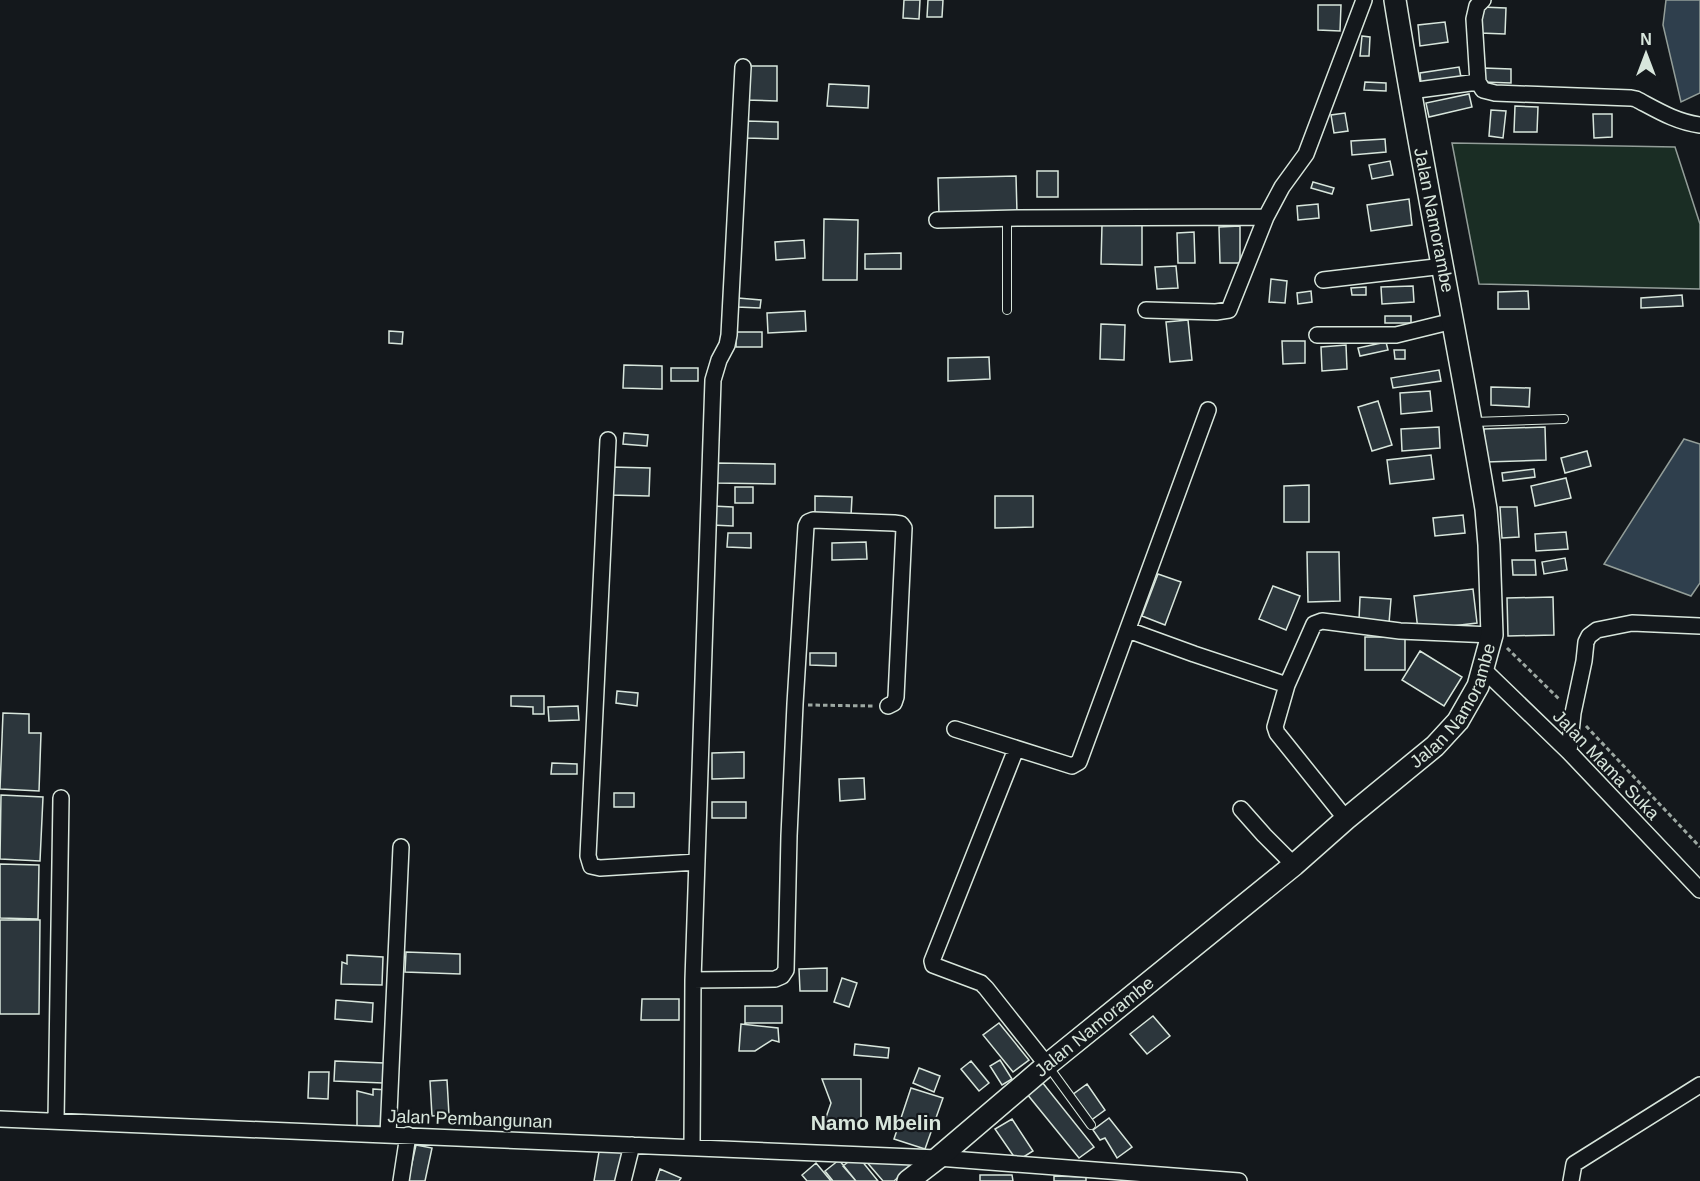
<svg xmlns="http://www.w3.org/2000/svg" width="1700" height="1181" viewBox="0 0 1700 1181" font-family="Arial,sans-serif">
	<style>
		.green { fill: #1a2d24; stroke: #939e99; stroke-width: 1.5 }
		.water { fill: #2f3f4d; stroke: #939e99; stroke-width: 1.5 }
		.building { fill: #2c363c; stroke: #d8e6dc; stroke-width: 1.5 }
		.lines { fill: none; stroke-linecap: round; stroke-linejoin: round }
		.service-casing { stroke: #d8e6dc; stroke-width: 10 }
		.minor-casing { stroke: #d8e6dc; stroke-width: 18 }
		.secondary-casing { stroke: #d8e6dc; stroke-width: 24 }
		.path { stroke: #9da8a2; stroke-width: 3; stroke-dasharray: 4.5 3; stroke-linecap: butt }
		.service { stroke: #14181c; stroke-width: 8 }
		.minor { stroke: #14181c; stroke-width: 15 }
		.secondary { stroke: #14181c; stroke-width: 21 }
		.labels { text-anchor: middle; dominant-baseline: central; stroke-width: 4.5; stroke-linejoin: round; paint-order: stroke }
		.street-label { font-size: 18px; fill: #d8e6dc; stroke: #14181c }
		.quarter-label { font-size: 21px; font-weight: bold; fill: #d8e6dc; stroke: #14181c }
	</style>
	<rect width="100%" height="100%" fill="#14181c"/>
	<path class="green" d="M1452 143 1675 147 1700 224V289L1479 284Z"/>
	<path class="water" d="M1666 0H1700V93L1681 102 1663 25Z
		M1684 439 1700 444V583L1691 596 1604 564Z"/>
	<path class="building" d="M904 0H920L919 19 903 18Z
		M928 0H943L942 17H927Z
		M1318 5H1341L1340 31 1318 30Z
		M1481 7 1506 8 1505 34 1480 33Z
		M1445 22 1448 42 1420 46 1418 25Z
		M1362 36 1370 37 1369 56H1360Z
		M745 66H777V101L744 100Z
		M1459 67 1461 77 1421 83 1420 73Z
		M1484 68 1511 69V83L1483 82Z
		M1365 82 1386 83V91L1364 90Z
		M829 84 869 86 868 108 827 106Z
		M1469 94 1472 107 1429 117 1426 103Z
		M1515 106 1538 107 1537 132H1514Z
		M1491 110 1506 111 1503 138 1489 136Z
		M1345 113 1348 131 1334 133 1331 115Z
		M1593 114H1612V137L1594 138Z
		M745 121 778 122V139L745 138Z
		M1385 139 1386 152 1352 155 1351 141Z
		M1390 161 1393 175 1372 179 1369 165Z
		M1037 171H1058V197H1037Z
		M1016 176 1017 213 939 215 938 178Z
		M1313 182 1334 188 1332 194 1311 188Z
		M1409 199 1412 225 1371 231 1367 205Z
		M1318 204 1319 218 1298 220 1297 206Z
		M824 219 858 220 857 280H823Z
		M1102 225H1142V265L1101 264Z
		M1240 226V263H1220L1219 227Z
		M1194 232 1195 263H1178L1177 233Z
		M804 240 805 258 776 260 775 242Z
		M901 253V269H865V254Z
		M1176 266 1178 288 1157 289 1155 267Z
		M1271 279 1287 281 1285 303 1269 302Z
		M1413 286 1414 302 1382 304 1381 287Z
		M1366 287V295H1352L1351 288Z
		M1311 291 1312 302 1298 304 1297 293Z
		M1528 291 1529 309H1498V292Z
		M1682 295 1683 306 1641 308V298Z
		M738 298 761 300 760 308 737 307Z
		M805 311 806 331 768 333 767 313Z
		M1385 316H1411V323H1385Z
		M1188 320 1192 360 1170 362 1166 322Z
		M1101 324 1125 325 1124 360 1100 359Z
		M389 331 403 332 402 344 389 343Z
		M736 332H762V347H736Z
		M1282 341H1305V363L1283 364Z
		M1386 342 1388 350 1360 356 1358 348Z
		M1346 345 1347 369 1322 371 1321 347Z
		M1394 350H1405V359H1395Z
		M989 357 990 379 948 381V358Z
		M624 365 662 366V389L623 388Z
		M671 368H698V381H671Z
		M1439 370 1441 381 1393 388 1391 378Z
		M1491 387 1530 388 1529 407 1491 405Z
		M1430 391 1432 411 1401 414 1400 393Z
		M1378 401 1392 445 1372 451 1358 407Z
		M1439 427 1440 448 1402 451 1401 429Z
		M1545 427 1546 460 1486 462 1484 429Z
		M624 433 648 435 647 446 623 444Z
		M1587 451 1591 466 1565 473 1561 458Z
		M1431 455 1434 479 1390 484 1387 460Z
		M716 463 775 464V484L716 483Z
		M611 467 650 468 649 496 610 495Z
		M1534 469 1535 477 1503 481 1502 473Z
		M1566 478 1571 498 1535 506 1531 486Z
		M1309 485V522H1284V486Z
		M735 487H753V503H735Z
		M815 496 852 497 851 516 815 515Z
		M995 496H1033V527L995 528Z
		M712 506 733 507V526L712 525Z
		M1500 507H1517L1519 537 1502 538Z
		M1463 515 1465 533 1435 536 1433 518Z
		M1566 532 1568 549 1536 551 1535 534Z
		M728 533H751V548L727 547Z
		M866 542 867 559 832 560V543Z
		M1307 552H1339L1340 601 1308 602Z
		M1565 558 1567 570 1544 574 1542 562Z
		M1512 560H1535L1536 575H1513Z
		M1158 574 1181 582 1165 625 1142 616Z
		M1273 586 1300 596 1286 630 1259 619Z
		M1473 589 1477 623 1418 630 1414 596Z
		M1360 597 1391 599 1389 623 1359 620Z
		M1553 597 1554 635 1508 636 1507 598Z
		M1365 637H1405V670H1365Z
		M1420 651 1462 677 1444 706 1402 680Z
		M810 653H836V666L810 665Z
		M617 691 638 693 637 706 616 703Z
		M511 696H544V714H533V707L511 706Z
		M578 706 579 720 549 721 548 707Z
		M3 713 29 714V733H41L39 791 0 789Z
		M744 752V778L712 779V753Z
		M552 763 577 764V774H551Z
		M864 778 865 799 840 801 839 779Z
		M614 793H634V807H614Z
		M1 795 43 797 40 861 0 859Z
		M712 802H746V818H712Z
		M0 864 39 865 38 919 0 918Z
		M0 920H40L39 1014H0Z
		M406 952 460 954V974L405 972Z
		M347 955 383 957 382 985 341 984 342 962 347 964Z
		M827 968V991H800L799 969Z
		M842 978 857 983 849 1007 834 1002Z
		M642 999H679V1020H641Z
		M336 1000 373 1003 372 1022 335 1019Z
		M745 1006H782V1023H745Z
		M1153 1016 1170 1036 1147 1054 1130 1034Z
		M999 1023 1029 1060 1013 1072 983 1035Z
		M741 1024 778 1028 779 1042 772 1040 755 1051H739Z
		M855 1044 889 1048 888 1058 854 1055Z
		M1000 1060 1012 1079 1002 1085 990 1066Z
		M335 1061 384 1063 383 1083 334 1081Z
		M971 1061 989 1083 979 1091 961 1069Z
		M919 1068 940 1076 934 1092 913 1083Z
		M309 1072H329L328 1099 308 1098Z
		M822 1079H861V1129H822L831 1103Z
		M447 1080 449 1115 432 1116 430 1081Z
		M1042 1082 1094 1147 1079 1158 1027 1094Z
		M1087 1084 1105 1110 1090 1121 1072 1095Z
		M911 1088 943 1098 925 1149 894 1139Z
		M373 1089 387 1090 386 1126H357V1091L373 1095Z
		M1109 1118 1132 1147 1117 1158 1105 1138 1100 1140 1093 1130Z
		M1012 1119 1033 1151 1017 1161 995 1129Z
		M416 1145 432 1148 425 1181H408Z
		M600 1146 625 1150 620 1181H594Z
		M857 1155 878 1181H856L843 1166Z
		M839 1160 856 1181H833L825 1171Z
		M865 1160 914 1163 894 1181H883Z
		M816 1163 831 1181H807L802 1175Z
		M660 1169 681 1178 679 1181H656Z
		M980 1175H1012L1013 1181H980Z
		M1054 1176 1086 1177V1181H1054Z"/>
	<g class="lines">
		<defs>
			<path id="service" d="M1007 310V218
				M1473 422 1564 419
				M1048 1066 1091 1125"/>
			<path id="minor" d="M1478 82 1474 19 1477 6 1483 0
				M1410 91 1478 82 1483 90 1495 93 1631 98 1636 99C1657 110 1676 122 1700 125
				M937 220 1017 218 1266 217 1282 187 1306 154 1364 0
				M1323 280 1444 266
				M1146 310 1216 312 1229 310 1266 217
				M1317 335H1396L1453 321
				M608 440 588 856 591 866 600 868 697 862
				M1128 630 1194 654 1287 685
				M1483 669 1569 752 1700 890
				M955 729 1072 766 1079 762 1208 410
				M1016 749 932 961 933 965 981 983 986 988 1047 1065
				M1569 752 1573 713 1584 661 1586 642 1589 636 1597 630 1632 623 1700 626
				M1241 809 1264 835 1294 865
				M1346 819 1277 733 1275 727 1287 685 1314 624 1322 621 1400 631 1492 635
				M693 980 775 979 782 976 786 970 789 836 795 704 806 526 808 522 813 520 894 523 901 524 904 528 896 697 894 703 888 706
				M0 1119 938 1158 1239 1181
				M56 1121 61 798
				M388 1135 401 847
				M692 1148 693 980 713 380 719 360 727 345 729 335 743 67
				M401 1181 408 1135
				M623 1181 632 1145
				M1571 1181 1574 1164 1700 1085"/>
			<g id="secondary">
				<path id="s1" d="M908 1181 938 1158 1047 1065 1294 865 1346 819 1435 746 1458 721 1478 686 1492 635 1489 545 1486 509C1458 339 1422 170 1395 0"/>
			</g>
		</defs>
		<use href="#service" class="service-casing"/>
		<use href="#minor" class="minor-casing"/>
		<use href="#secondary" class="secondary-casing"/>
		<path class="path" d="M1507 648 1560 700
			M808 705 874 706
			M1586 726 1700 847"/>
		<use href="#service" class="service"/>
		<use href="#minor" class="minor"/>
		<use href="#secondary" class="secondary"/>
	</g>
	<g class="labels">
		<g class="street-label">
			<text transform="translate(1434 220) rotate(79)">Jalan Namorambe</text>
			<text stroke="none"><textPath href="#s1" startOffset="728">Jalan Namorambe</textPath></text>
			<text transform="translate(1606 765) rotate(46)">Jalan Mama Suka</text>
			<text stroke="none"><textPath href="#s1" startOffset="242">Jalan Namorambe</textPath></text>
			<text transform="translate(470 1119) rotate(2)">Jalan Pembangunan</text>
		</g>
		<g class="quarter-label">
			<text x="876" y="1122">Namo Mbelin</text>
		</g>
	</g>
	<g transform="translate(1646 54)" stroke="#14181c" stroke-width="4.5" paint-order="stroke">
	<path d="M0-4.5L10 22L0 15L-10 22Z" fill="#d8e6dc"/>
	<text y="-9" font-size="16" font-weight="bold" text-anchor="middle" fill="#d8e6dc">N</text>
	</g>
</svg>
